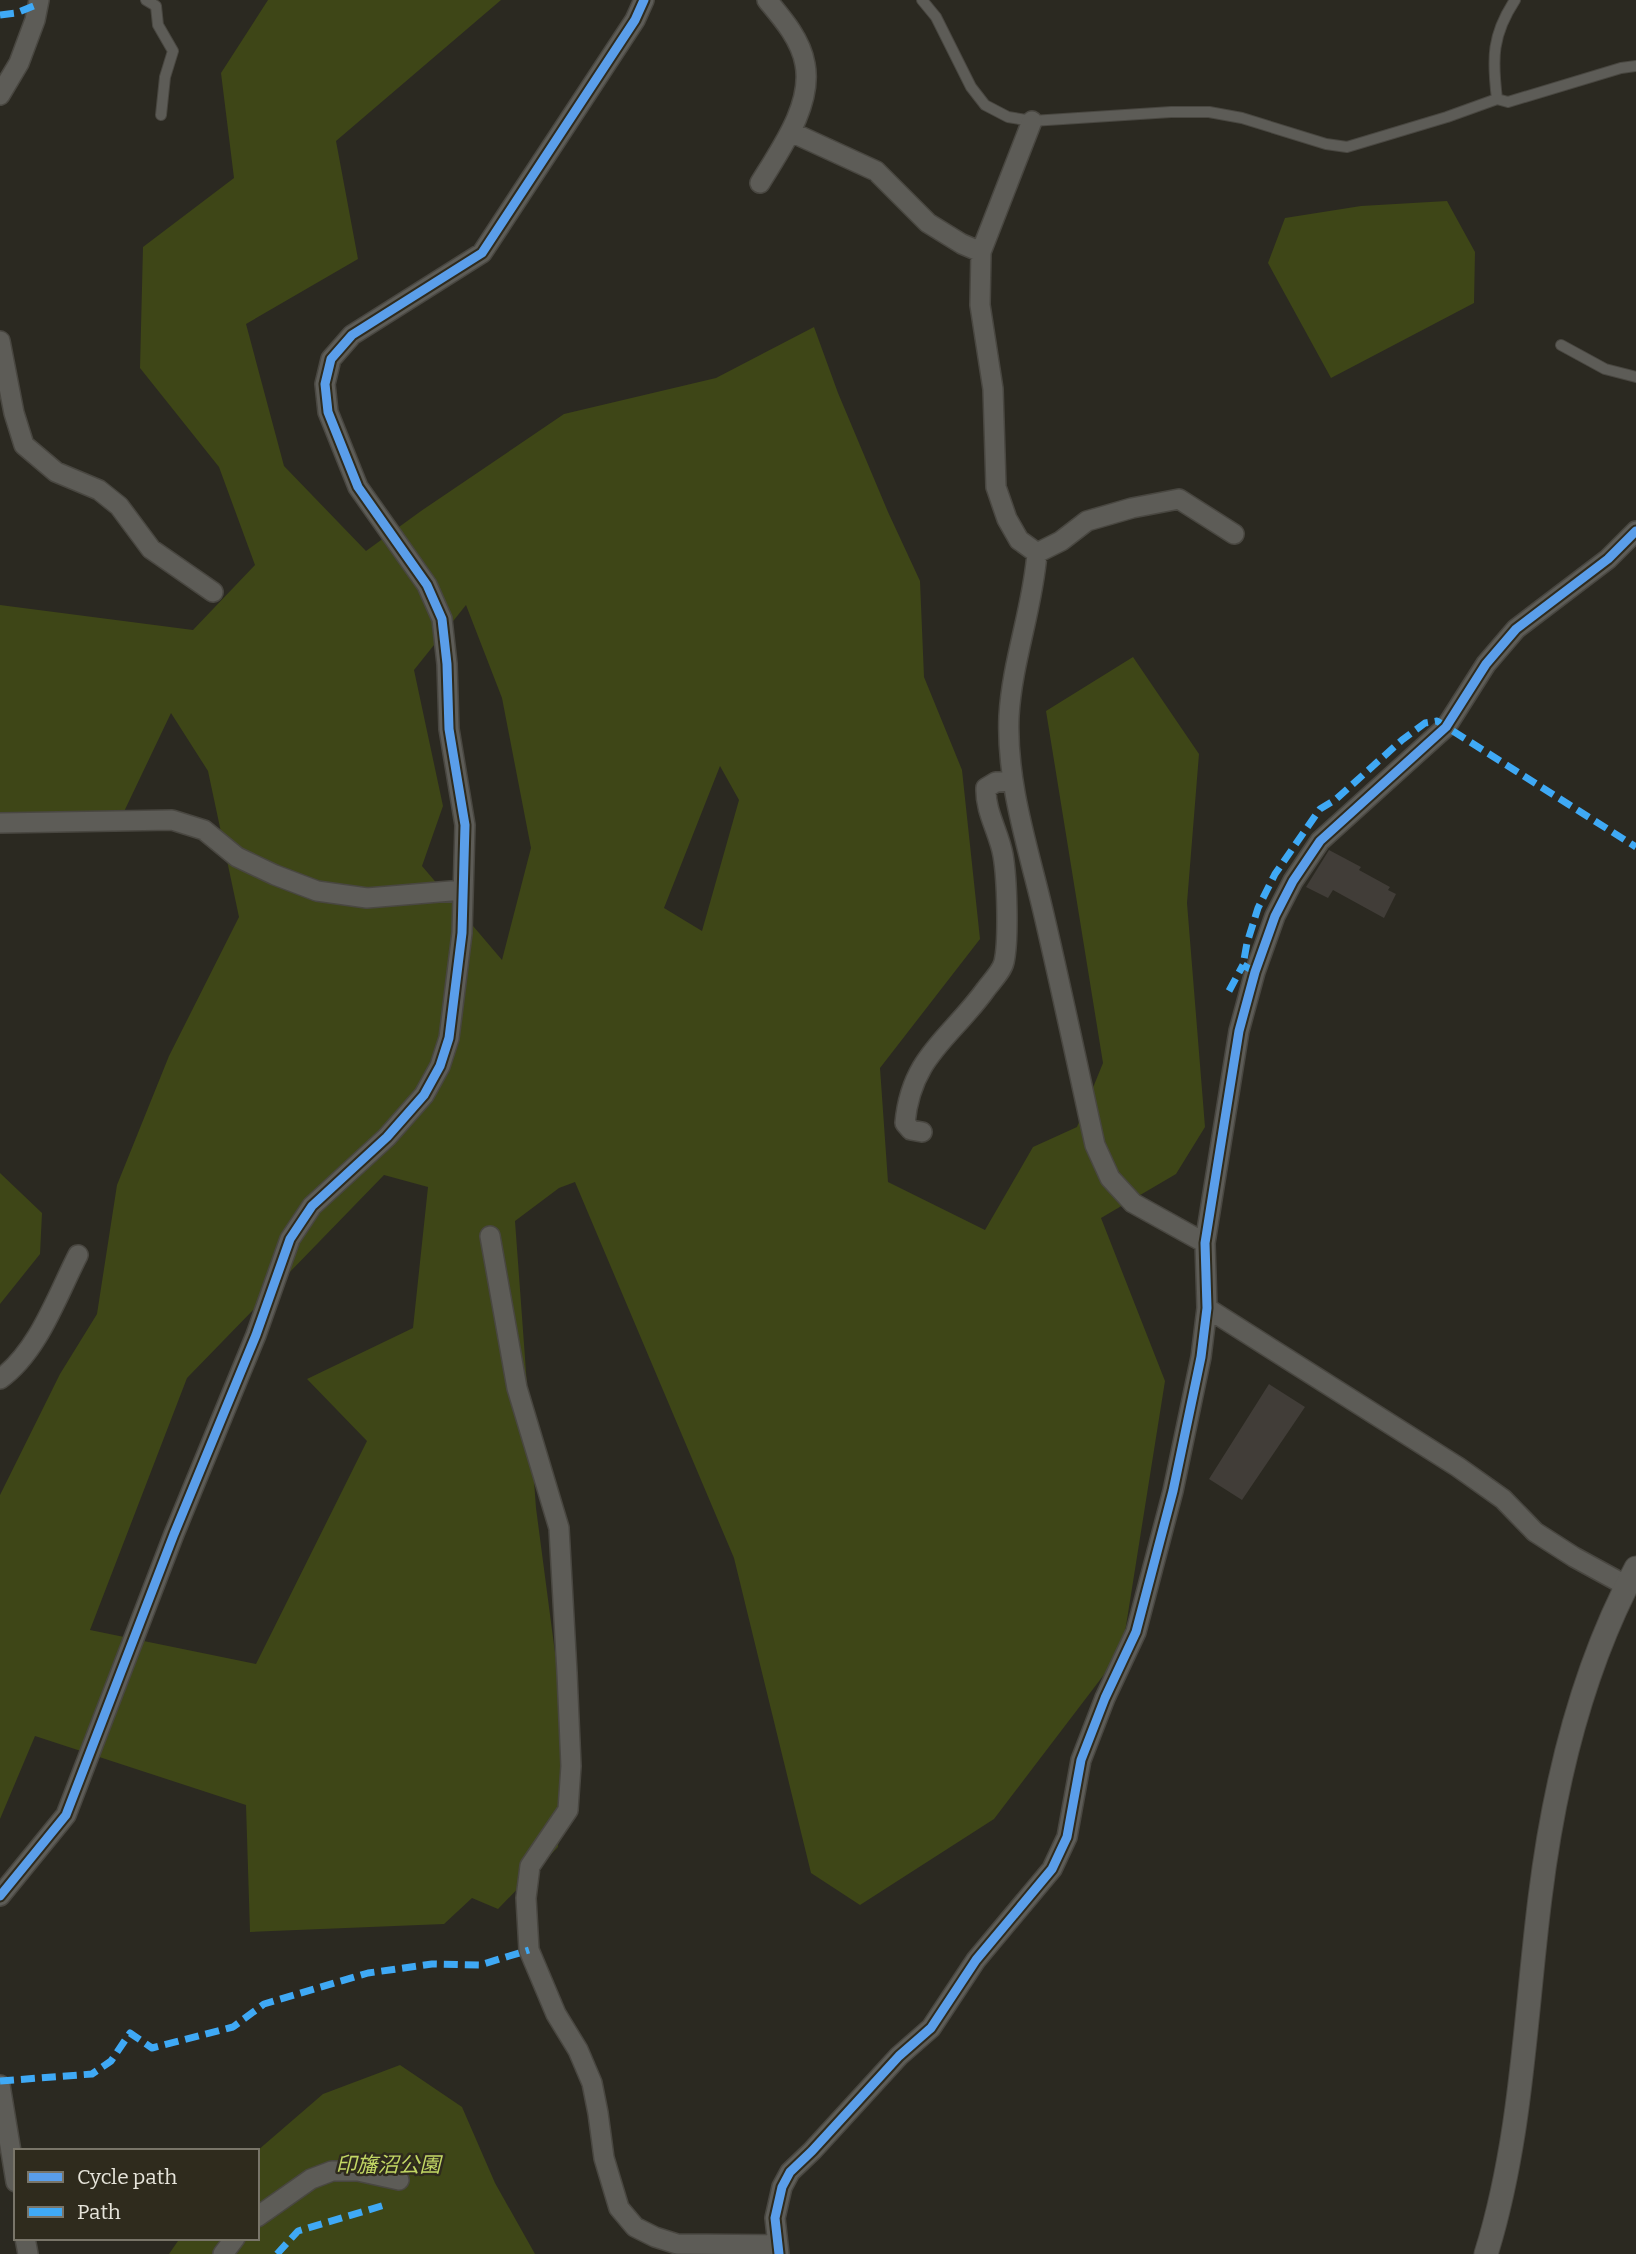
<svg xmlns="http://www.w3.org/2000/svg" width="1636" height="2254" viewBox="0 0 1636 2254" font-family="Bitter,'Noto Sans JP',serif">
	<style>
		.green { fill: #3e4617; fill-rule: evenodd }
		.building { fill: #413d38 }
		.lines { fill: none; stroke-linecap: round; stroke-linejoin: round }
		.service-casing { stroke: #494741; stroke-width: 12 }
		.minor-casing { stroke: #494741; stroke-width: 22 }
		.tertiary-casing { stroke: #494741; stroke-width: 25 }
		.service { stroke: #5d5c57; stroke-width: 10 }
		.minor { stroke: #5d5c57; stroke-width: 19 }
		.tertiary { stroke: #5d5c57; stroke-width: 23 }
		.quiet { stroke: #3fa9f5; stroke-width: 7; stroke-dasharray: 14 7; stroke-linecap: butt }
		.cycleway-casing { stroke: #2f2b1d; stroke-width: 13 }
		.cycleway { stroke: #5a9eea; stroke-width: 9 }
		.labels { text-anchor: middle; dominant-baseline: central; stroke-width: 5; stroke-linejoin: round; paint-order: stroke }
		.park-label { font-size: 21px; font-style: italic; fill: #c2d764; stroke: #2f2b1d }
	</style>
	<rect width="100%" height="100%" fill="#2b2921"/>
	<path class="green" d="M268 0H501L336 141 358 259 246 324 284 466 366 551 421 511 564 414 716 378 814 327 838 393 888 512 920 581 924 677 962 770 980 939 880 1068 888 1182 985 1230 1033 1147 1077 1127 1103 1063 1046 711 1133 657 1199 754 1187 903 1205 1127 1176 1174 1101 1218 1165 1381 1122 1651 994 1819 860 1905 811 1873 734 1558 575 1182 559 1188 515 1221 536 1508 567 1744 558 1847 498 1909 472 1898 444 1924 250 1932 246 1805 35 1736 0 1819V1495L60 1374 97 1314 117 1185 169 1056 239 917 208 771 171 713 120 820 0 813V605L193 630 255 565 219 467 140 368 143 247 234 178 221 73ZM466 605 502 698 531 848 502 960 422 866 443 806 414 670ZM720 766 739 800 702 931 664 908ZM384 1175 428 1187 413 1328 307 1379 367 1441 256 1664 90 1630 187 1378Z
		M1447 201 1475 252 1474 303 1331 378 1268 263 1285 218 1361 206Z
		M0 1173 42 1213 40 1254 0 1304Z
		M400 2065 462 2107 495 2183 535 2254H169L180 2238H257V2151L323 2094Z"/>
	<path class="building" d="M1329 850 1361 867 1359 870 1390 887 1388 890 1396 894 1384 918 1333 890 1328 898 1306 887Z
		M1269 1384 1305 1407 1242 1500 1209 1479Z"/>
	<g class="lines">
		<defs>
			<path id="service" d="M146 0 156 6 158 25 173 51 165 77 161 115
				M922 0 936 17 971 87 985 105 1008 117 1032 121 1171 112H1209L1242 118 1326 144 1347 147 1447 117 1497 99 1508 102 1621 68 1636 66
				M1497 99C1492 58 1492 35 1515 0
				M1561 345 1605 369 1636 377"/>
			<path id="minor" d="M0 95 19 63 35 20 39 0
				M791 132 876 171 928 223 962 244 981 252 980 305 993 389 996 487 1007 519 1019 540 1037 553C1033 608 1012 661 1009 716 1006 784 1029 850 1044 915 1062 992 1078 1068 1095 1145L1110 1178 1133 1203 1205 1243
				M760 183C780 150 813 105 805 64 801 40 783 19 767 0
				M981 252 1032 121
				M0 341 14 413 24 445 56 472 99 490 119 506 151 549 213 592
				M1037 553 1061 541 1087 521 1132 508 1179 499 1234 534
				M0 823 172 820 204 830 237 857 275 875 317 891 367 898 463 890
				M922 1132 911 1130 905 1123C911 1056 951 1038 986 989 992 981 1002 971 1004 962 1009 940 1007 878 1003 855 999 832 985 812 986 788L996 782 1013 781
				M490 1236 517 1388 559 1528 567 1673 571 1766 568 1810 530 1866 526 1898 529 1950 556 2014 578 2050 592 2083 598 2113 604 2158 619 2208 635 2227 655 2237 677 2244 778 2245
				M1207 1308 1458 1467 1503 1499 1535 1532 1574 1557 1627 1586
				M0 1379C38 1352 57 1296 78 1255
				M0 1896 66 1815 174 1534 256 1335 290 1239 312 1206 387 1137 424 1095 440 1066 449 1038 462 933 465 825 449 729 447 664 442 619 427 585 358 487 328 412 325 384 331 359 352 335 482 253 635 20 644 0
				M0 2085 16 2182
				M257 2217 311 2179 332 2171H358L399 2180
				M25 2238 28 2254
				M223 2254 235 2238
				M779 2254 775 2218 782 2187 790 2172 812 2151 899 2056 931 2028 976 1960 1052 1869 1067 1837 1081 1760 1105 1698 1136 1632 1173 1491 1201 1357 1207 1308 1205 1243 1239 1031 1255 972 1275 916 1293 881 1320 841 1446 727 1486 664 1516 629 1608 559 1636 531"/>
			<path id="tertiary" d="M1486 2254C1522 2138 1525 2017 1540 1898 1554 1784 1581 1670 1636 1568"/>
		</defs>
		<use href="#service" class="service-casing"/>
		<use href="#minor" class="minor-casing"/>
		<use href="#tertiary" class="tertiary-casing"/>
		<use href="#service" class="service"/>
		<use href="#minor" class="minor"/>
		<use href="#tertiary" class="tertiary"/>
		<path class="quiet" d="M0 15 16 13 36 5
			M1255 972 1243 965 1247 943 1258 908 1275 874 1320 809 1335 800 1402 740 1425 723 1437 721 1636 847
			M1229 991 1243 965
			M0 2081 92 2074 111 2061 130 2033 152 2048 233 2027 264 2004 368 1973 432 1964 480 1965 529 1950
			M277 2254 298 2231 388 2204"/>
		<defs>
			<path id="cycleway" d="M0 1896 66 1815 174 1534 256 1335 290 1239 312 1206 387 1137 424 1095 440 1066 449 1038 462 933 465 825 449 729 447 664 442 619 427 585 358 487 328 412 325 384 331 359 352 335 482 253 635 20 644 0
				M779 2254 775 2218 782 2187 790 2172 812 2151 899 2056 931 2028 976 1960 1052 1869 1067 1837 1081 1760 1105 1698 1136 1632 1173 1491 1201 1357 1207 1308 1205 1243 1239 1031 1255 972 1275 916 1293 881 1320 841 1446 727 1486 664 1516 629 1608 559 1636 531"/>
		</defs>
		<use href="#cycleway" class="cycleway-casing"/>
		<use href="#cycleway" class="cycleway"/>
	</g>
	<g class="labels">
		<g class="park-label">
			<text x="388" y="2165">印旛沼公園</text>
		</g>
	</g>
	<rect x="14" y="2149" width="245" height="91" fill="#2f2b1d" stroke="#797569" stroke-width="2"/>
	<rect x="28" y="2172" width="35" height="10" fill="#5a9eea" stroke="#797569" stroke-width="2"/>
	<text x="77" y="2184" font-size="21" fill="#e7e5db">Cycle path</text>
	<rect x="28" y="2207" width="35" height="10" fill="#3fa9f5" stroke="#797569" stroke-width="2"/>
	<text x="77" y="2219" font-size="21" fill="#e7e5db">Path</text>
</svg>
